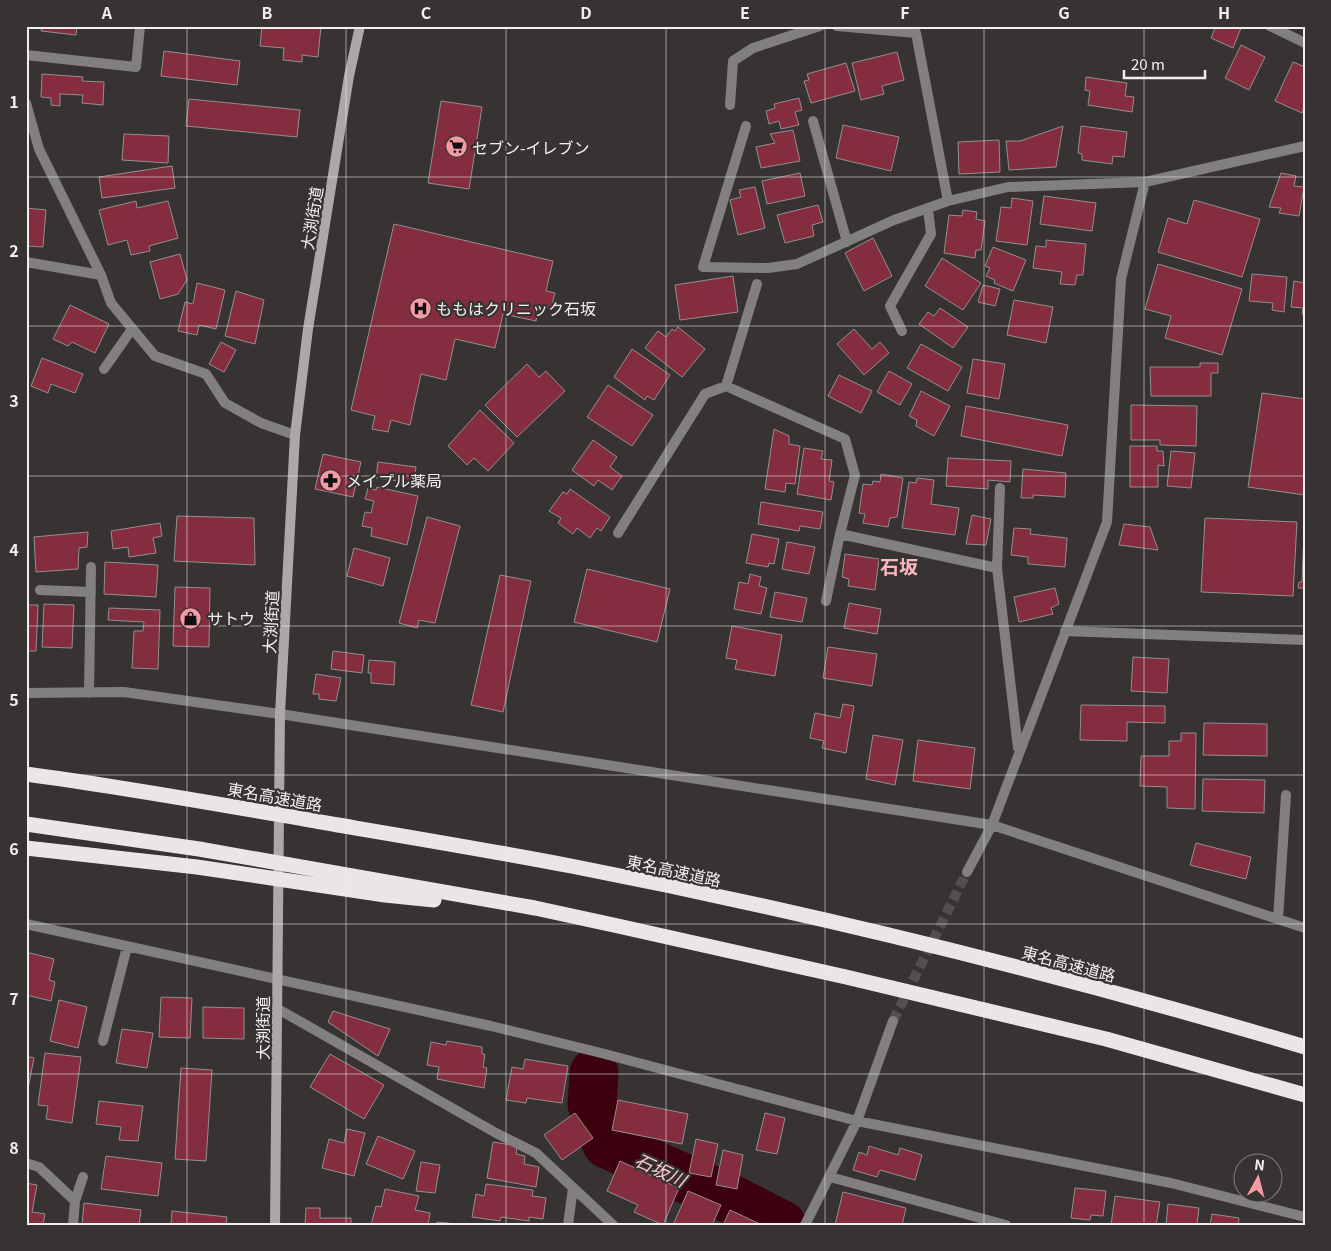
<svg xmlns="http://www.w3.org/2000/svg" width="1331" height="1251" viewBox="0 0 1331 1251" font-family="Georgia,'Noto Sans JP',serif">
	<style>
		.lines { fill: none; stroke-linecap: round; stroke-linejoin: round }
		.river { stroke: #3c000f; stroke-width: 49 }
		.building { fill: #842d3e; stroke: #948f8f }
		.street-tunnel { stroke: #534f4f; stroke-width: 10; stroke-dasharray: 10 5; stroke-linecap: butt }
		.street { stroke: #817f7f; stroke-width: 10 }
		.secondary { stroke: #aca8a9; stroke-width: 10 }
		.highway { stroke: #ebe6e6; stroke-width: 15 }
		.grid { fill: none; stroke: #f1efef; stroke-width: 1; stroke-opacity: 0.55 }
		.labels { text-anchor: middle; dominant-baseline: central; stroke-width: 4.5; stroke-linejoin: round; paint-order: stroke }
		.poi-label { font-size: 16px; fill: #f1efef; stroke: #373333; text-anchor: start }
		.street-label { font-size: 16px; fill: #f1efef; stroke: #373333 }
		.water-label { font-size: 18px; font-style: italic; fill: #fbc7cc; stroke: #373333 }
		.quarter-label { font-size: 19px; font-weight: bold; fill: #fdb8bf; stroke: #373333 }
		.neatline { fill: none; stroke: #f1efef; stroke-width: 2 }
		.grid-label { font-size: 16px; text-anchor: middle; font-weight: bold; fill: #f1efef }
	</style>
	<rect width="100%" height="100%" fill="#373333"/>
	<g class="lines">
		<path class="river" d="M594 1073 592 1104 599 1126 607 1144 733 1200 782 1225"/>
	</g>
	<path class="building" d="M42 26H77L76 35 41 31Z
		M262 26H321L318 57 302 55V62L283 60 284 48 260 46Z
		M1216 26H1235L1241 28 1233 48 1211 38Z
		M1241 45 1265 57 1249 90 1225 78Z
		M164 51 240 61 237 85 161 76Z
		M897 52 904 80 882 86 884 94 861 100 852 63Z
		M1293 62 1305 67V106L1302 113 1275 101Z
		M846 63 855 91 811 103 804 81 809 80 807 74Z
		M42 74 83 77 82 81 104 82 103 105 82 103 83 95 60 94V106L51 105V98L41 97Z
		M1086 77 1127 83 1125 96 1134 97 1132 112 1088 105 1090 91 1085 90Z
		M799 98 802 110 795 112 799 125 781 129 779 121 769 124 766 111 775 108 774 104Z
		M189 99 300 110 297 137 186 126Z
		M441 101 482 107 469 189 428 183Z
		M843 125 899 137 891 171 836 158Z
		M1063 126 1056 167 1009 170 1006 141H1020Z
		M1081 126 1127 132 1124 157 1113 156 1112 164 1082 160V154L1078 153Z
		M793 130 800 161 761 168 756 147 775 143 770 134Z
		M124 134 169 136 168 163 122 160Z
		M999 140 1000 172 959 174 958 142Z
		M172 166 175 188 102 198 99 177Z
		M800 173 805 196 767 204 762 181Z
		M1281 173 1296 176 1294 186 1304 187 1299 216 1279 213 1281 208 1269 207Z
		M755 187 765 228 738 235 730 200 741 197 739 190Z
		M1044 196 1096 203 1092 231 1040 224Z
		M1012 198 1033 201 1027 245 996 241 1001 207 1011 208Z
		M1194 200 1260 219 1242 277 1158 252 1168 218 1187 224Z
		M136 201 137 208 168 201 178 238 149 246 150 251 131 255 127 240 108 245 99 210Z
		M818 205 823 222 812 225 814 236 785 243 777 215Z
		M26 208 46 210 43 247 26 246Z
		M963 210 977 212 976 219 985 221 981 250H976L975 258 944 253 949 215 962 216Z
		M394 224 553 261 546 291 555 293 551 308 539 305 536 321 503 314 495 348 455 339 446 380 421 374 410 425 391 420 388 432 372 429 375 416 351 410Z
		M873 238 892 276 864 291 845 253Z
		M1046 240 1086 244 1083 275H1077L1075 285 1060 284 1062 272 1033 268 1036 246 1046 247Z
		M993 247 1026 260 1013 291 994 283 995 280 986 276 990 268 985 266Z
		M180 254 187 280 178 294 160 299 150 262Z
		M942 258 981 283 963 310 925 286Z
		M1158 264 1242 289 1222 355 1165 338 1171 316 1145 309Z
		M1252 274 1287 277 1284 312 1272 310 1273 303 1249 301Z
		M733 276 738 312 680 320 675 285Z
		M1294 281 1305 283V315L1302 314 1303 308 1291 307Z
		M197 283 225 290 216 329 199 325 197 335 178 331 185 302 193 304Z
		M983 285 1000 289 995 306 978 302Z
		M236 291 264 300 255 344 225 336Z
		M1014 300 1053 307 1046 343 1007 335Z
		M70 305 109 324 95 353 72 342 68 346 53 339Z
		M940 308 968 327 953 348 919 324 928 312 934 316Z
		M678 327 705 349 682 377 645 348 658 331 666 337 672 329 675 331Z
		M854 329 872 349 880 342 889 353 864 375 837 344Z
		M221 342 236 350 224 372 209 364Z
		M921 344 962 367 948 391 907 368Z
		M632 349 670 375 654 400 647 396 645 400 614 377Z
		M42 358 83 374 75 393 51 384 48 393 31 386Z
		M973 359 1005 364 999 399 967 393Z
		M1200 363H1218V373H1211V396H1151L1150 367H1200Z
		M527 364 539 377 546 371 565 391 517 437 485 405Z
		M889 371 912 384 900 405 877 392Z
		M839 375 872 391 861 413 828 396Z
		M608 385 653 415 632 446 587 417Z
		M921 391 950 406 934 436 916 426 917 420 909 416Z
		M1262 393 1305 399V495L1248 487Z
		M1131 405 1197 406 1196 446 1160 445V440H1131Z
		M966 406 1068 425 1062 456 961 436Z
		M480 410 514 443 488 471 474 458 467 465 448 446Z
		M774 429 789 436V444L800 446 795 484 786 483 785 492 765 489Z
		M593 440 617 457 610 467 622 476 612 490 598 480 594 486 572 470Z
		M1130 446H1157V451H1163L1164 466 1158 465V487H1130Z
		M804 448 823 451 821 459 832 460 829 481 834 482 831 500 797 494Z
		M1171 451 1195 453 1191 488 1167 486Z
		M323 454 361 462 353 497 315 489Z
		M948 458 1011 461 1010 482 988 480V489L946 486Z
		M378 462 416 467 414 483 376 478Z
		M1023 469 1066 473 1065 497 1033 495V498H1021Z
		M881 474 903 478 897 517 890 518 888 527 863 523 865 514 859 513 863 484 872 485 873 481 880 482Z
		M917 478 934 480 931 504 959 508 955 535 902 528 909 482 916 483Z
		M377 487 418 496 407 545 371 536 372 528 362 526 365 512 371 513 374 501 365 499 368 488 376 490Z
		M570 489 610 517 601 531 597 528 590 538 577 528 573 534 558 523 561 518 549 511 563 492 567 494Z
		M761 502 823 512 820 529 800 526 799 531 758 524Z
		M972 515 991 519 986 545 966 544Z
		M177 516 254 518 255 565 174 561Z
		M427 517 460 526 435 623 419 620 417 628 399 623Z
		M1205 518 1297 522 1293 596 1201 592Z
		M160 523 162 536 153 538 156 553 129 557 128 547 113 549 111 531Z
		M1124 524 1150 527 1158 550 1119 545Z
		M1014 528 1031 529 1030 534 1067 538 1065 567 1028 564V557L1011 555Z
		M1304 531 1305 588H1298L1299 582H1302Z
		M88 532 87 547 79 548 78 569 36 572 34 537Z
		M752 534 779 539 774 564 769 563 768 567 746 563Z
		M787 542 815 547 809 574 782 569Z
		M354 548 390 558 383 586 347 576Z
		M845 554 879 559 875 590 848 586 849 579 842 577Z
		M105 562 158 565 156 597 104 594Z
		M587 569 670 589 657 642 574 622Z
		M750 574 761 577 759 586 767 588 761 614 734 609 739 582 748 584Z
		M500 575 531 581 503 712 471 705Z
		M175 587 210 588 209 647 173 646Z
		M1055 588 1059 604 1051 608 1053 614 1019 622 1014 597Z
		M775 592 807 598 802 622 770 617Z
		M849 603 881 609 877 634 844 628Z
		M44 604 74 605 72 648 42 647Z
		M26 605H38L36 651H26Z
		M109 608 160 610 158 669 132 668 134 631H143L144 622 108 620Z
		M732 626 782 635 775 676 735 669 737 660 726 658Z
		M828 647 877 654 872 686 823 678Z
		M333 651 364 655 362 673 331 669Z
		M1133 657 1169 659 1167 693 1131 691Z
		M369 660 395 662 394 685 371 683V673H368Z
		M316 674 341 678 336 701 319 699V694H313Z
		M843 704 854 706 846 753 822 748 824 741 810 738 815 713 840 718Z
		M1081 705 1165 706V723L1127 722V741L1080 740Z
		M1204 723 1267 724V756L1203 755Z
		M1181 733H1196L1195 809 1167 808V787L1140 786 1141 756H1169V741H1181Z
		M873 735 903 740 895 785 866 779Z
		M918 740 975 748 970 789 913 781Z
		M1203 779 1265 780 1264 813 1202 811Z
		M1196 843 1251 857 1246 879 1190 865Z
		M26 952 54 959 49 980 55 982 51 1001 26 995Z
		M161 997 192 998 190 1038 159 1037Z
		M59 1000 87 1007 78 1048 50 1041Z
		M203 1007 244 1008V1039L203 1038Z
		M333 1011 390 1029 378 1056 328 1022Z
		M122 1029 153 1033 147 1068 116 1063Z
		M447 1041 482 1047V1054H485L483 1067 487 1068 484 1088 437 1079 439 1067 427 1065 431 1042 446 1045Z
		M45 1053 81 1057 72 1123 46 1119 48 1106 38 1105Z
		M330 1054 384 1085 364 1119 310 1087Z
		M26 1056 34 1058 28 1088 26 1087Z
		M525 1059 568 1066 562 1103 527 1098 526 1103 506 1100 512 1067 523 1069Z
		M181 1068 212 1070 206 1161 175 1159Z
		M618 1100 688 1114 682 1144 612 1130Z
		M99 1101 143 1106 138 1141 119 1140 121 1127 96 1124Z
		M575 1113 593 1138 562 1160 544 1135Z
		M765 1113 785 1118 777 1154 756 1150Z
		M347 1129 365 1133 354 1176 322 1168 329 1139 344 1143Z
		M378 1136 415 1151 403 1179 366 1164Z
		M696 1139 718 1144 711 1177 689 1173Z
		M493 1142 517 1146 516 1154 525 1156 524 1164 539 1167 536 1187 487 1178Z
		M869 1146 898 1155 900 1148 922 1155 915 1180 880 1170 877 1177 853 1170 859 1152 867 1155Z
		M723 1150 743 1155 737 1189 716 1185Z
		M106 1156 162 1163 158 1196 101 1189Z
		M620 1161 679 1188 663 1225 634 1212 638 1205 607 1191Z
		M421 1162 440 1165 435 1193 416 1191Z
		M26 1183 37 1185 32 1212 45 1214 43 1225H26Z
		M486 1184 533 1190 532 1196 546 1198 543 1219 529 1217V1221L501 1217 500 1221 472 1217 476 1194 484 1196Z
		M1075 1188 1106 1191 1103 1216 1091 1215 1090 1220 1071 1218Z
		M385 1189 419 1196 415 1210 430 1213 428 1225H371L376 1206 381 1207Z
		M688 1191 721 1205 712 1225H678L674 1223Z
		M843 1192 906 1208 902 1225H835Z
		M1115 1196 1160 1202 1156 1225H1111Z
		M84 1203 141 1210 139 1225H82Z
		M1168 1204 1199 1208 1197 1225H1166Z
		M306 1208H320V1218H351V1225H305Z
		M730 1210 762 1225H723Z
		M172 1211 227 1217 226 1225H171Z
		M1212 1214 1239 1218 1238 1225H1210Z
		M437 1222 467 1225H437Z"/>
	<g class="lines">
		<path class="street-tunnel" d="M893 1021 967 872"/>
		<path class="street" d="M837 26 916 33 948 201
			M1270 26 1305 43
			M26 55 136 67 140 26
			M26 103 39 149 101 275 111 303 155 356 206 374 225 403 261 423 295 435
			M730 105 733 61 753 48 820 26
			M813 121 847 242
			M746 126 703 267 768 268 797 264 894 220 948 201 1008 187 1145 182 1305 146
			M26 262 101 275
			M902 331 890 306 931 234 928 209
			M104 369 132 329
			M726 386 757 284
			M618 533 705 394 726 386 845 439 855 475 840 534 826 601
			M840 534 997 568 1018 748
			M997 568 1000 488
			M40 590 91 592
			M1065 631 1305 640
			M26 693 124 692 280 714 992 825 1305 928
			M89 693 91 567
			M967 872 992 825 1107 522 1121 279 1145 182
			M1278 919 1286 795
			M26 924 491 1026 601 1053 857 1121 1171 1183 1305 1217
			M278 1009 496 1133 536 1153 613 1225
			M103 1041 127 947
			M26 1163 39 1167 75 1201
			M830 1177 1006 1225
			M73 1225 75 1201 83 1177
			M568 1225 573 1188
			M805 1225 857 1121 893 1021"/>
		<path class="secondary" d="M275 1225 280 714 295 435 308 329 349 76 360 26"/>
		<path class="highway" d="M26 774C131 788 234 807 338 825 415 838 493 851 571 866 818 914 1063 975 1305 1047
			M26 824 199 849 535 908 618 926 846 977 1106 1039 1305 1095
			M26 848 197 867 385 895 434 900"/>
	</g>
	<path class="grid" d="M187 26V1225M346 26V1225M506 26V1225M666 26V1225M825 26V1225M984 26V1225M1144 26V1225M26 177H1305M26 326H1305M26 476H1305M26 626H1305M26 775H1305M26 924H1305M26 1074H1305"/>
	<defs>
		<symbol id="supermarket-disc" viewBox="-11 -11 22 22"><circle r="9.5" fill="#f49aa5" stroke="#373333"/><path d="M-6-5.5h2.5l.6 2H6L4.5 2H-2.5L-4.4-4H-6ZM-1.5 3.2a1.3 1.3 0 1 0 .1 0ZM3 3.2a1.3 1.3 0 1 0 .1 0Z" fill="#111"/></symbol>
		<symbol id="hospital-disc" viewBox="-11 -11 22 22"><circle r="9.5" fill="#f49aa5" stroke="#373333"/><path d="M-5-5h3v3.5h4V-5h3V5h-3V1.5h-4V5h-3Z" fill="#111"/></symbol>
		<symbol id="pharmacy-disc" viewBox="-11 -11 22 22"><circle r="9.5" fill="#f49aa5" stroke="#373333"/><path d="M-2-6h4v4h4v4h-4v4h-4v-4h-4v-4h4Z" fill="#111"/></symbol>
		<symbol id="shop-disc" viewBox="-11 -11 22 22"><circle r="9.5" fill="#f49aa5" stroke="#373333"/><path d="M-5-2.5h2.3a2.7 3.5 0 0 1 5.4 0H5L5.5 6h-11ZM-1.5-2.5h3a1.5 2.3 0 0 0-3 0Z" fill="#111"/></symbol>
	</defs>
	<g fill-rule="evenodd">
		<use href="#supermarket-disc" x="444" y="134" width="25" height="25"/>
		<use href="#hospital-disc" x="408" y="296" width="25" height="25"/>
		<use href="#pharmacy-disc" x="318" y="468" width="25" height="25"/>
		<use href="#shop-disc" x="178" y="606" width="25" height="25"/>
	</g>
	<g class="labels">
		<g class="poi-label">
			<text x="472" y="147">セブン-イレブン</text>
			<text x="436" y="308">ももはクリニック石坂</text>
			<text x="346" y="480">メイプル薬局</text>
			<text x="207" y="618">サトウ</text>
		</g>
		<g class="street-label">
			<text transform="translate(311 218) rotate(-81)">大渕街道</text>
			<text transform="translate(270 622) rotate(-87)">大渕街道</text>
			<text transform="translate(275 796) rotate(10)">東名高速道路</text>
			<text transform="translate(674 870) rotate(12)">東名高速道路</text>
			<text transform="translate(1069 963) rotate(15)">東名高速道路</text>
			<text transform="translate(262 1028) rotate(-90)">大渕街道</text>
		</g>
		<g class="water-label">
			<text transform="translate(661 1169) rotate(25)">石坂川</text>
		</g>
		<g class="quarter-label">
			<text x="899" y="565">石坂</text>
		</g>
	</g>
	<rect width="1331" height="1251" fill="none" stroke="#373333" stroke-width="55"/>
	<g transform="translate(1258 1178) rotate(7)"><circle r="24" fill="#373333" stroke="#817e7e"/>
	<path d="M0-4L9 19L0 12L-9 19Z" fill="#f49aa5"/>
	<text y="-8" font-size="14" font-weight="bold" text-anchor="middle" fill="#f1efef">N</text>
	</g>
	<path d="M1124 70v8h81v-8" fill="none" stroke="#f1efef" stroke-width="2.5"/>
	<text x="1131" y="70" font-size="15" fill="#f1efef" stroke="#373333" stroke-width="4" paint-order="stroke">20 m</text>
	<rect x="28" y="28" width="1276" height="1196" class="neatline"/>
	<g class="grid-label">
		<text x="107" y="19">A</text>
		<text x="267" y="19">B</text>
		<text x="426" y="19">C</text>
		<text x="586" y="19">D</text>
		<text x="745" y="19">E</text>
		<text x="905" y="19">F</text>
		<text x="1064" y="19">G</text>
		<text x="1224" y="19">H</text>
		<text x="14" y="108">1</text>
		<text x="14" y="257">2</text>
		<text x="14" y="407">3</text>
		<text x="14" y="556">4</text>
		<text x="14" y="706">5</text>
		<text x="14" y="855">6</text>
		<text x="14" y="1005">7</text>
		<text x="14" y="1154">8</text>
	</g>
</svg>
